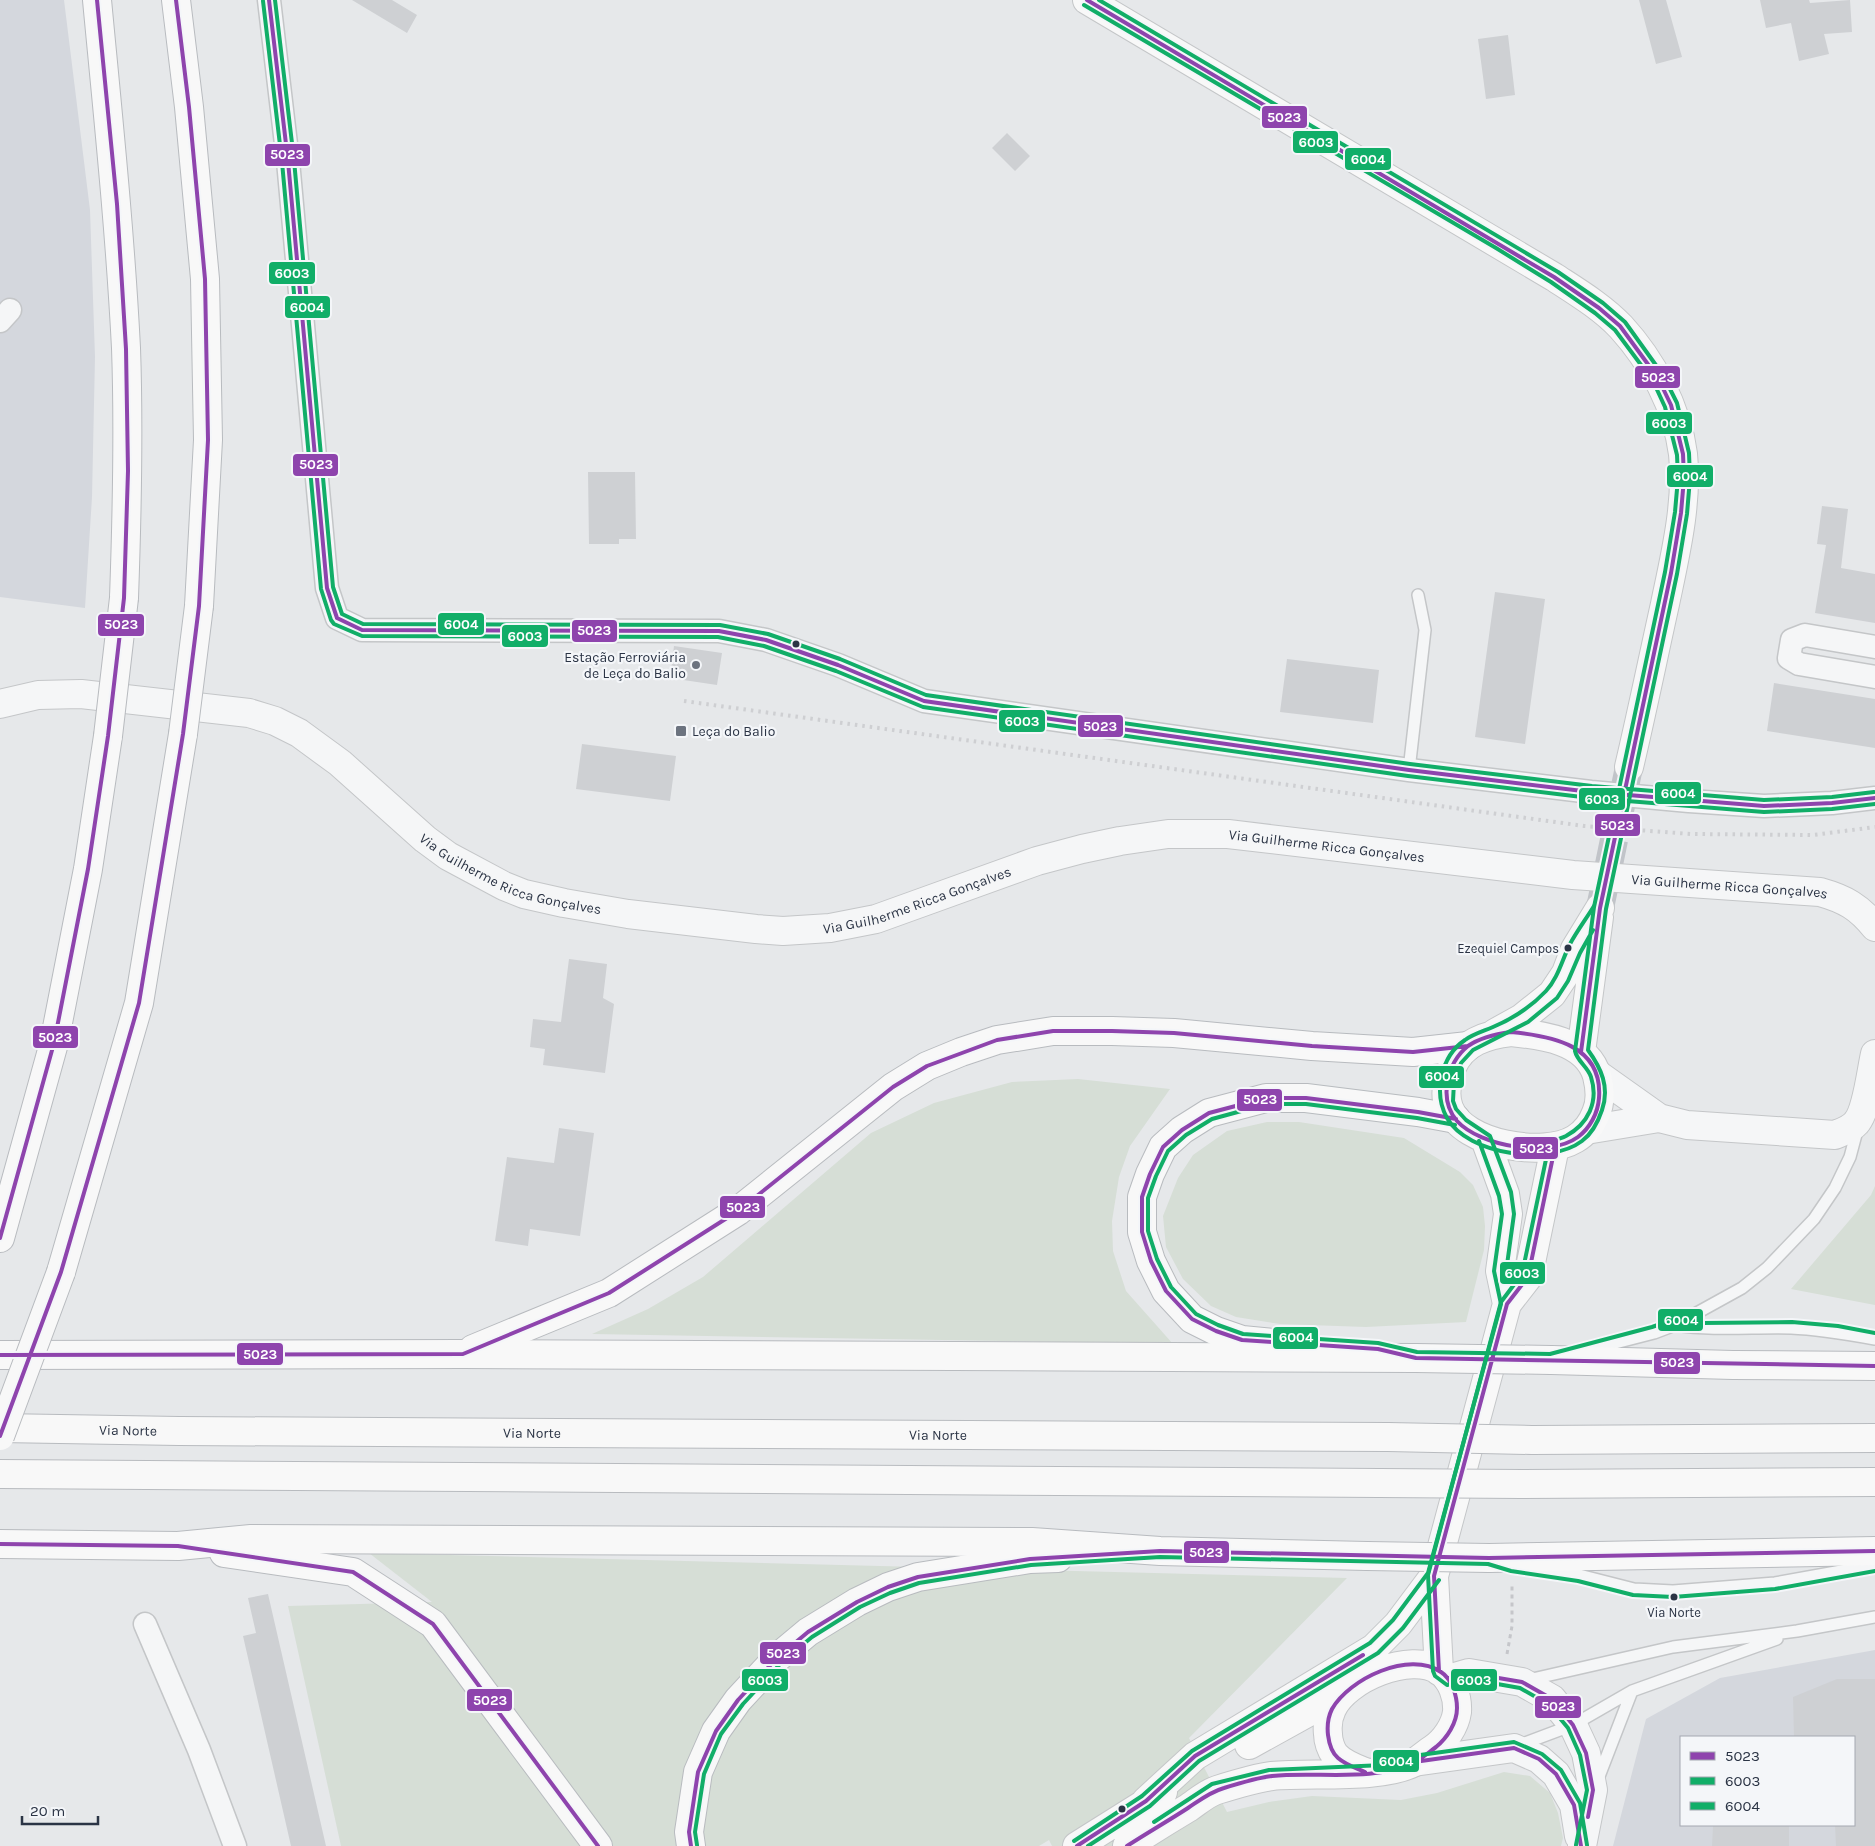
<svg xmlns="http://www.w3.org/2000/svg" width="1875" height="1846" viewBox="0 0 1875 1846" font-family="Karla,sans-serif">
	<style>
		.built { fill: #d4d7dd; fill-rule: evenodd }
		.green { fill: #d6ded6 }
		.building { fill: #ced0d3 }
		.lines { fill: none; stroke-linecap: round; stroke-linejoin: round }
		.secondary-tunnel { stroke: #c1c4c9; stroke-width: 28; stroke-dasharray: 28 14; stroke-linecap: butt }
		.service-casing { stroke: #c4c6c8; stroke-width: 14 }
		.minor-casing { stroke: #c4c6c8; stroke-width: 25 }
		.tertiary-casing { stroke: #c4c6c8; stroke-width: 30 }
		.secondary-casing { stroke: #c4c6c8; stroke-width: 30 }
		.trunk-casing { stroke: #b8bbbf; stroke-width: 30 }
		.motorway-casing { stroke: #b8bbbf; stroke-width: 30 }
		.path { stroke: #c5c6ca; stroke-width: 3; stroke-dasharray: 4 4; stroke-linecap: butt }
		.service { stroke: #f5f6f7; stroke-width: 11 }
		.minor { stroke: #f5f6f7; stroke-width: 22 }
		.tertiary { stroke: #f5f6f7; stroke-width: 28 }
		.secondary { stroke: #f8f8f8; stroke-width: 28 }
		.trunk { stroke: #f8f8f8; stroke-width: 28 }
		.motorway { stroke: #f8f8f8; stroke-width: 28 }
		.rail { stroke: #cecfd2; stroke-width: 4; stroke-dasharray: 2.5 5; stroke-linecap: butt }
		.trunk-bridge-casing { stroke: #b8bbbf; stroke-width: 30; stroke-linecap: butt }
		.motorway-bridge-casing { stroke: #b8bbbf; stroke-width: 30; stroke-linecap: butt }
		.trunk-bridge { stroke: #f8f8f8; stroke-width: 28 }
		.motorway-bridge { stroke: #f8f8f8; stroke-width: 28 }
		.bus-1-casing { stroke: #f4f6f9; stroke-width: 8 }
		.bus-2-casing { stroke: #f4f6f9; stroke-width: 8 }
		.bus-3-casing { stroke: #f4f6f9; stroke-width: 8 }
		.bus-1 { stroke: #8e44ad; stroke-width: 4 }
		.bus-2 { stroke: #11ae68; stroke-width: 4 }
		.bus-3 { stroke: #11ae68; stroke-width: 4 }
		.bus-dot { fill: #2b3445; stroke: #f4f6f9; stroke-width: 2 }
		.poi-dot { fill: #6c737f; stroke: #f4f6f9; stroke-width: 2 }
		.labels { text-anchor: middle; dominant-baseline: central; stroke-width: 4.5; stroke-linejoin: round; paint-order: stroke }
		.bus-label { font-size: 13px; fill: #2b3445; stroke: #f4f6f9; text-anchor: end }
		.poi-label { font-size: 14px; fill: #2b3445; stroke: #f4f6f9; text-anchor: end }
		.street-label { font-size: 14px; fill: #2b3445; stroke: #f4f6f9 }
		.line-badge { stroke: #f4f6f9; stroke-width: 2 }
		.badge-label { font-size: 14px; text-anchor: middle; font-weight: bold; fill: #fff }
	</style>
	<rect width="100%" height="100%" fill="#e6e8ea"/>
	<path class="built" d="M0 0H64L90 210 95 357 92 497 85 608 0 597Z
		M1875 1650V1846H1613L1646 1719 1720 1678ZM1681 1737H1854V1825H1681Z"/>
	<path class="green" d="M1078 1079 1170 1089 1130 1146 1119 1177 1112 1221 1113 1251 1126 1291 1173 1344 592 1334 648 1309 703 1277 871 1133 934 1103 1012 1082Z
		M1267 1122H1299L1404 1138 1460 1172 1473 1185 1483 1207 1485 1226 1484 1250 1466 1322 1366 1327 1280 1324 1236 1317 1211 1306 1183 1279 1166 1247 1163 1216 1178 1178 1193 1155 1227 1131Z
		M1875 1186V1305L1791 1289 1871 1195Z
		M369 1553 1347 1578 1189 1738 1227 1812 1269 1802 1312 1796 1401 1800 1437 1793 1504 1772 1530 1776 1550 1793 1558 1813 1563 1838 1561 1846H1052L1049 1840 1039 1846H341L288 1606 432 1602Z"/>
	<path class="building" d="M352 0H392L417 15 407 33Z
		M1639 0H1666L1682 57 1656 64Z
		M1760 0H1809L1810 3 1850 0 1852 32 1824 34 1829 54 1799 61 1791 23 1766 28Z
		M1508 35 1515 95 1486 99 1478 39Z
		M1007 133 1030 156 1015 171 992 148Z
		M588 472H635L636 539H619V544H589Z
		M1822 506 1848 509 1841 568 1875 574V623L1815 613 1826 545 1817 544Z
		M1495 592 1545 599 1525 744 1475 737Z
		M674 646 722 653 717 685 670 678Z
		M1287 659 1379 670 1373 723 1280 712Z
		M1774 683 1875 699V748L1767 731Z
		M582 744 676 756 670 801 576 789Z
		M569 959 607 964 603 998 614 1004 605 1073 543 1065 545 1049 530 1047 533 1019 561 1022Z
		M559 1128 594 1133 580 1236 530 1229 528 1246 495 1241 507 1157 554 1163Z
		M268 1594 326 1846H291L243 1636 256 1633 248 1598Z
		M1837 1679H1875V1846H1836L1835 1825H1854V1737H1794L1793 1697Z
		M1713 1826H1789V1846H1712Z"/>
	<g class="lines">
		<path class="secondary-tunnel" d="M1600 908 1629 767"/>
		<defs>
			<path id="service" d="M1409 770 1425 630 1418 595
				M1675 1325C1715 1331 1751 1327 1791 1328 1819 1329 1847 1334 1875 1339
				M1584 1351 1654 1333 1675 1325 1742 1288 1767 1268 1814 1219 1835 1188 1850 1157 1858 1127
				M1534 1568 1579 1575 1634 1589 1673 1591 1775 1583 1875 1565
				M1528 1680 1673 1647 1797 1631 1875 1617
				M1517 1746 1573 1725 1632 1691 1777 1639
				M1598 1779 1632 1691"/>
			<path id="minor" d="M269 0 288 161 327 588 337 618 362 630 719 631 766 640 838 665 924 701 1409 770 1591 792 1689 801 1764 806 1832 803 1875 798
				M0 321 10 310
				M1875 647 1805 635 1792 640 1789 658 1799 664 1875 677
				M145 1624 199 1750 235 1846"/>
			<g id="tertiary">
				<path id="s1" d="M0 704 38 695 81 694 249 713 275 721 299 733 340 763 425 839 448 856 504 886 524 894 564 903 628 914 756 929 783 931 830 928 876 919 1037 861 1082 849 1120 841 1168 834H1228L1573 875 1820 892C1845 899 1859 907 1875 927"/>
				<path d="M1597 1074 1659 1118 1687 1125 1835 1135C1842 1132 1851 1129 1856 1123 1867 1111 1871 1071 1875 1054"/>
				<path d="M1586 1130 1659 1118"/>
				<path d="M1448 1679 1469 1673 1522 1682 1552 1699 1573 1725 1586 1753 1593 1790 1582 1846"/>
				<path d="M1414 1762 1514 1748 1539 1759 1556 1774 1574 1805 1579 1836"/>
			</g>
			<path id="secondary" d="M1087 0 1554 277C1577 292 1602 307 1621 327 1652 361 1677 407 1683 454 1688 503 1675 556 1665 604 1653 658 1642 712 1629 767
				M1511 1032C1541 1035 1587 1040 1597 1076 1600 1088 1601 1102 1596 1113 1592 1124 1585 1133 1575 1139 1544 1158 1463 1145 1449 1108 1444 1095 1447 1080 1452 1067 1463 1042 1486 1035 1511 1032Z
				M1495 1033 1522 1018 1552 994 1566 973 1575 949 1600 908
				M1581 1052 1599 917
				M1485 1139 1505 1194 1508 1214 1500 1271 1507 1304
				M1439 1671 1434 1576 1507 1304 1528 1277 1555 1147
				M1249 1745 1343 1693
				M1146 1801 1195 1756 1374 1648 1398 1624 1434 1576
				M1077 1846 1163 1792
				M1127 1846C1147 1833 1168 1820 1188 1808 1197 1802 1207 1793 1217 1790 1233 1785 1256 1778 1272 1776 1312 1772 1381 1780 1415 1762 1421 1758 1427 1753 1433 1749 1445 1741 1455 1726 1457 1712 1458 1697 1452 1680 1440 1671 1411 1651 1345 1679 1332 1709 1328 1717 1327 1725 1328 1734 1328 1741 1331 1750 1335 1755 1343 1764 1355 1768 1365 1772"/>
			<g id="trunk">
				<path d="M1273 1343 1242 1340 1216 1331 1192 1319 1166 1291 1151 1261 1142 1232V1197L1150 1174 1163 1147 1182 1130 1209 1113 1266 1098H1306L1418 1112 1456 1119"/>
				<path d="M473 1349 609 1293 738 1211 893 1087 927 1066 961 1052 997 1040 1053 1031H1112L1174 1033 1312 1046 1413 1052 1468 1046"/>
				<path d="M0 1355 463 1354 1416 1358"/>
				<path d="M1551 1360 1733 1365 1875 1366"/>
				<path id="s2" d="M0 1428 179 1431 1388 1437"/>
				<path d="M1532 1440 1875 1438"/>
				<path d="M0 1474 1379 1483"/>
				<path d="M1522 1484 1875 1482"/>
				<path d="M0 1544 178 1546 251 1539 1032 1542 1160 1551 1367 1556"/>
				<path d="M224 1553 353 1572 433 1624 598 1846"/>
				<path d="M1489 1558 1875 1551"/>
				<path d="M691 1846 689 1832 698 1772 716 1731 738 1700 778 1657 808 1632 857 1602 888 1587 918 1577 1030 1559 1058 1558"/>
			</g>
			<path id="motorway" d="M97 0C108 116 120 231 126 348 129 431 127 514 124 598
				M176 0 189 107 205 279 208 440 199 606
				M0 1238 54 1043 88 869 108 736
				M61 1272 139 1003 183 734"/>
		</defs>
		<use href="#service" class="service-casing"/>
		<use href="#minor" class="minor-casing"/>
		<use href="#tertiary" class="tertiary-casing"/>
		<use href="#secondary" class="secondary-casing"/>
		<use href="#trunk" class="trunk-casing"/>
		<use href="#motorway" class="motorway-casing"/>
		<path class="path" d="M1507 1654 1512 1626V1583"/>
		<use href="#service" class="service"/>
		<use href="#minor" class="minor"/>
		<use href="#tertiary" class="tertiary"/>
		<use href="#secondary" class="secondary"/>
		<use href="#trunk" class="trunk"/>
		<use href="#motorway" class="motorway"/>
		<path class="rail" d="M684 701 1584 826 1691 834 1813 835 1875 827"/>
		<defs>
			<path id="trunk-bridge" d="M1416 1358 1551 1360
				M1388 1437 1532 1440
				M1379 1483 1522 1484
				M1367 1556 1489 1558"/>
			<path id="motorway-bridge" d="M183 734 199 606
				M108 736 124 598
				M0 1436 61 1272"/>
		</defs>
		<use href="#trunk-bridge" class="trunk-bridge-casing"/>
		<use href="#motorway-bridge" class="motorway-bridge-casing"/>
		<use href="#trunk-bridge" class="trunk-bridge"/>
		<use href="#motorway-bridge" class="motorway-bridge"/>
		<defs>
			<path id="bus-1" d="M269 0 288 161 327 588 337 618
				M1087 0 1554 277 1599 308 1620 326 1658 378 1671 405 1683 454 1684 478 1681 513 1671 573 1600 908 1581 1052
				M337 618 362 630 719 631 766 640 838 665 924 701 1409 770 1591 792 1764 806 1832 803 1875 798
				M1511 1032C1552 1036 1603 1045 1599 1098 1598 1113 1590 1128 1578 1137 1549 1158 1481 1147 1457 1121 1438 1099 1447 1063 1468 1046 1481 1037 1496 1034 1511 1032Z
				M1456 1119 1418 1112 1306 1098H1266L1209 1113 1182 1130 1163 1147 1150 1174 1142 1197V1232L1151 1261 1166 1291 1192 1319 1216 1331 1242 1340 1378 1349 1416 1358 1875 1366
				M0 1238 54 1043 88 869 108 736 124 598 128 471 126 349 117 204 97 0
				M0 1355 463 1354 609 1293 738 1211 893 1087 927 1066 997 1040 1053 1031H1112L1174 1033 1312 1046 1413 1052 1468 1046
				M0 1436 61 1272 139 1003 183 734 199 606 208 440 205 279 189 107 176 0
				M0 1544 178 1546 353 1572 433 1624 598 1846
				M1439 1671 1434 1576 1507 1304 1528 1277 1555 1147
				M1448 1679 1469 1673 1522 1682 1552 1699 1573 1725 1586 1753 1593 1790 1588 1817
				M1401 1767 1414 1762 1514 1748 1539 1759 1556 1774 1574 1805 1581 1846
				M691 1846 689 1832 698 1772 716 1731 738 1700 778 1657 808 1632 857 1602 888 1587 918 1577 1030 1559 1160 1551 1489 1558 1875 1551
				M1077 1846 1146 1801 1195 1756 1363 1655
				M1127 1846C1147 1833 1168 1821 1188 1808 1200 1800 1210 1792 1224 1788 1240 1783 1256 1778 1272 1776 1317 1771 1373 1783 1414 1762 1422 1759 1429 1752 1436 1747 1447 1738 1457 1723 1457 1708 1457 1696 1452 1679 1441 1672 1409 1650 1349 1679 1332 1709 1328 1717 1327 1726 1328 1735 1329 1743 1331 1752 1338 1758 1346 1765 1356 1768 1365 1772"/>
			<path id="bus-2" d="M263 1 282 162 321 589 331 620 334 624 362 636 718 637 764 646 836 671 923 707 1408 776 1590 798 1764 812 1832 809 1875 804
				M1084 5 1496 248 1551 282 1595 313 1615 330 1653 381 1665 407 1677 455 1678 478 1675 512 1665 572 1594 907 1575 1051C1577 1061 1588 1067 1591 1077 1599 1102 1588 1124 1566 1136 1560 1139 1553 1140 1549 1145L1522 1274 1501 1302 1428 1575 1433 1671 1435 1676 1447 1685 1469 1679 1520 1688 1548 1704 1568 1728 1580 1755 1587 1790 1576 1845
				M1506 1272 1514 1214 1511 1192 1490 1136 1466 1120 1456 1109 1453 1101 1454 1082 1461 1063 1473 1050 1528 1022 1557 998 1568 981 1580 953 1593 930
				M697 1845 695 1832 704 1774 721 1734 743 1704 782 1662 812 1637 860 1607 890 1593 919 1583 1031 1565 1160 1557 1488 1564 1511 1571 1578 1581 1633 1595 1673 1597 1775 1589 1875 1571
				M1088 1846 1150 1806 1199 1761 1378 1653 1403 1628 1439 1580"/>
			<path id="bus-3" d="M275 0 294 160 333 587 342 614 363 624 720 625 768 634 840 659 926 695 1410 764 1592 786 1764 800 1832 797 1874 792
				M1099 0 1558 272 1603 303 1625 322 1663 375 1677 403 1689 453 1690 478 1687 514 1677 574 1606 909 1588 1050C1601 1068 1610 1087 1602 1110 1598 1122 1593 1133 1582 1141 1549 1166 1468 1155 1447 1118 1433 1093 1441 1056 1465 1040 1473 1034 1484 1031 1493 1027 1512 1019 1531 1007 1546 991 1558 978 1562 960 1570 944 1577 931 1586 919 1594 906
				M1455 1125 1417 1118 1306 1104H1267L1212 1119 1186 1135 1168 1151 1156 1176 1148 1198V1231L1157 1259 1171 1287 1196 1314 1218 1325 1243 1334 1378 1343 1417 1352 1550 1354 1652 1327 1675 1319 1702 1323 1792 1322 1838 1326 1875 1333
				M1154 1822 1212 1784 1269 1770 1384 1765 1413 1756 1514 1742 1542 1754 1561 1770 1580 1803 1587 1845
				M1074 1841 1142 1796 1192 1751 1370 1643 1393 1620 1428 1573 1501 1304 1494 1271 1502 1214 1499 1196 1479 1141"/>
		</defs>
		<use href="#bus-1" class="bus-1-casing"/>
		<use href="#bus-2" class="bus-2-casing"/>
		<use href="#bus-3" class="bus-3-casing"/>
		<use href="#bus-1" class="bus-1"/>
		<use href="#bus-2" class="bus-2"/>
		<use href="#bus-3" class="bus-3"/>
	</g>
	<g class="bus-dot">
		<circle cx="796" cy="644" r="4.5"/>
		<circle cx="1568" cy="948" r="4.5"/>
		<circle cx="1674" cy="1597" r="4.5"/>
		<circle cx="1122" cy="1809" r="4.5"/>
	</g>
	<g class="poi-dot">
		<circle cx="696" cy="665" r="5"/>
		<rect x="675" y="725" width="12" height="12" rx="2.5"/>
	</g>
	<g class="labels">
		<g class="bus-label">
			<text x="1559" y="948">Ezequiel Campos</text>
			<text x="1674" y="1612" text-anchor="middle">Via Norte</text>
		</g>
		<g class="poi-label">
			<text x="686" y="657">Estação Ferroviária<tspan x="686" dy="16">de Leça do Balio</tspan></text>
			<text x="692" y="731" text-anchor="start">Leça do Balio</text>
		</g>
		<g class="street-label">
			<text stroke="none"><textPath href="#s1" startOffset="1404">Via Guilherme Ricca Gonçalves</textPath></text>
			<text stroke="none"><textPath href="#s1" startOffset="564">Via Guilherme Ricca Gonçalves</textPath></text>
			<text stroke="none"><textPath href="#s1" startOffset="1809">Via Guilherme Ricca Gonçalves</textPath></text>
			<text stroke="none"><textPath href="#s1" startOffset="984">Via Guilherme Ricca Gonçalves</textPath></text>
			<text stroke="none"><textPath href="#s2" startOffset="128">Via Norte</textPath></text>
			<text stroke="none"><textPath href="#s2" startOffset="532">Via Norte</textPath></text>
			<text stroke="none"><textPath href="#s2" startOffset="938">Via Norte</textPath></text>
		</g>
	</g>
	<g class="line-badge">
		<rect x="1261" y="105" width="47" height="24" rx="5" fill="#8e44ad"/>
		<rect x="1292" y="130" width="47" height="24" rx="5" fill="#11ae68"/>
		<rect x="264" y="143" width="47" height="24" rx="5" fill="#8e44ad"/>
		<rect x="1344" y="147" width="48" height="24" rx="5" fill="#11ae68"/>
		<rect x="268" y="261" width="48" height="24" rx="5" fill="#11ae68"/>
		<rect x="284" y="295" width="47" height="24" rx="5" fill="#11ae68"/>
		<rect x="1634" y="365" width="47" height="24" rx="5" fill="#8e44ad"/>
		<rect x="1645" y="411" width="48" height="24" rx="5" fill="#11ae68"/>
		<rect x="292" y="453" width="47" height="24" rx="5" fill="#8e44ad"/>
		<rect x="1666" y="464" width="48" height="24" rx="5" fill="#11ae68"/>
		<rect x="437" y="612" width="48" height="24" rx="5" fill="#11ae68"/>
		<rect x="97" y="613" width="48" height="24" rx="5" fill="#8e44ad"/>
		<rect x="571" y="619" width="47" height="24" rx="5" fill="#8e44ad"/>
		<rect x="501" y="624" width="48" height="24" rx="5" fill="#11ae68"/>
		<rect x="998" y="709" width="48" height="24" rx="5" fill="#11ae68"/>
		<rect x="1077" y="714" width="47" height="24" rx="5" fill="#8e44ad"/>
		<rect x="1654" y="781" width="48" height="24" rx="5" fill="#11ae68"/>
		<rect x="1578" y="787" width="48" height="24" rx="5" fill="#11ae68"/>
		<rect x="1594" y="813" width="47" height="24" rx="5" fill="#8e44ad"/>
		<rect x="32" y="1025" width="47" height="24" rx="5" fill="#8e44ad"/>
		<rect x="1418" y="1065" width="47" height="24" rx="5" fill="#11ae68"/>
		<rect x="1236" y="1088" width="47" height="24" rx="5" fill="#8e44ad"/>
		<rect x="1512" y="1136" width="47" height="24" rx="5" fill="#8e44ad"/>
		<rect x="719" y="1195" width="47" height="24" rx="5" fill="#8e44ad"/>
		<rect x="1499" y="1261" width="47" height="24" rx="5" fill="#11ae68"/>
		<rect x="1657" y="1308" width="47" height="24" rx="5" fill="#11ae68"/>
		<rect x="1272" y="1326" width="47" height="24" rx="5" fill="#11ae68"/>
		<rect x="236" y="1342" width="48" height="24" rx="5" fill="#8e44ad"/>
		<rect x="1653" y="1351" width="48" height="24" rx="5" fill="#8e44ad"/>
		<rect x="1183" y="1540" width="47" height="24" rx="5" fill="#8e44ad"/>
		<rect x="759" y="1641" width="48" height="24" rx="5" fill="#8e44ad"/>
		<rect x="1450" y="1668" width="48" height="24" rx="5" fill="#11ae68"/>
		<rect x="741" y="1668" width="48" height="24" rx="5" fill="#11ae68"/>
		<rect x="466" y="1688" width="47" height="24" rx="5" fill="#8e44ad"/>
		<rect x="1534" y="1695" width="48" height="24" rx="5" fill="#8e44ad"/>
		<rect x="1372" y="1749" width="48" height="24" rx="5" fill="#11ae68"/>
	</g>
	<g class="badge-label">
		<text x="1284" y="122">5023</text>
		<text x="1316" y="147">6003</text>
		<text x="287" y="159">5023</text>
		<text x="1368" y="164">6004</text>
		<text x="292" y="278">6003</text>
		<text x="307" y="312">6004</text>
		<text x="1658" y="382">5023</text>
		<text x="1669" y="428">6003</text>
		<text x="316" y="469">5023</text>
		<text x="1690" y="481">6004</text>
		<text x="461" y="629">6004</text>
		<text x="121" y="629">5023</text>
		<text x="594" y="635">5023</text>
		<text x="525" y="641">6003</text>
		<text x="1022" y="726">6003</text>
		<text x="1100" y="731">5023</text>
		<text x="1678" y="798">6004</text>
		<text x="1602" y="804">6003</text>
		<text x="1617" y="830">5023</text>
		<text x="55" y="1042">5023</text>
		<text x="1442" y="1081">6004</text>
		<text x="1260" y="1104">5023</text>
		<text x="1536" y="1153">5023</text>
		<text x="743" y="1212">5023</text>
		<text x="1522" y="1278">6003</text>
		<text x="1681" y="1325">6004</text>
		<text x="1296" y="1342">6004</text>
		<text x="260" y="1359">5023</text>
		<text x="1677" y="1367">5023</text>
		<text x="1206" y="1557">5023</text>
		<text x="783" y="1658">5023</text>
		<text x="1474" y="1685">6003</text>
		<text x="765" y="1685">6003</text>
		<text x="490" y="1705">5023</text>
		<text x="1558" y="1711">5023</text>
		<text x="1396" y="1766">6004</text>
	</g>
	<rect x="1680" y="1736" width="175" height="90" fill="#f4f6f9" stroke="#a4a8b1"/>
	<rect x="1690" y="1752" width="25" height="8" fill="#8e44ad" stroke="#a4a8b1"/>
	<text x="1725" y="1761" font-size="15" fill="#2b3445">5023</text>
	<rect x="1690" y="1777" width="25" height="8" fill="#11ae68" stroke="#a4a8b1"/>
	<text x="1725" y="1786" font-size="15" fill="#2b3445">6003</text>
	<rect x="1690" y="1802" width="25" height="8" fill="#11ae68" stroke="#a4a8b1"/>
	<text x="1725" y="1811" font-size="15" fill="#2b3445">6004</text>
	<path d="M22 1816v8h76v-8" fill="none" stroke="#2b3445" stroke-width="2.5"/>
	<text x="30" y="1816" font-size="15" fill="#2b3445" stroke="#f4f6f9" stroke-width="4" paint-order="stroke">20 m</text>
</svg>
